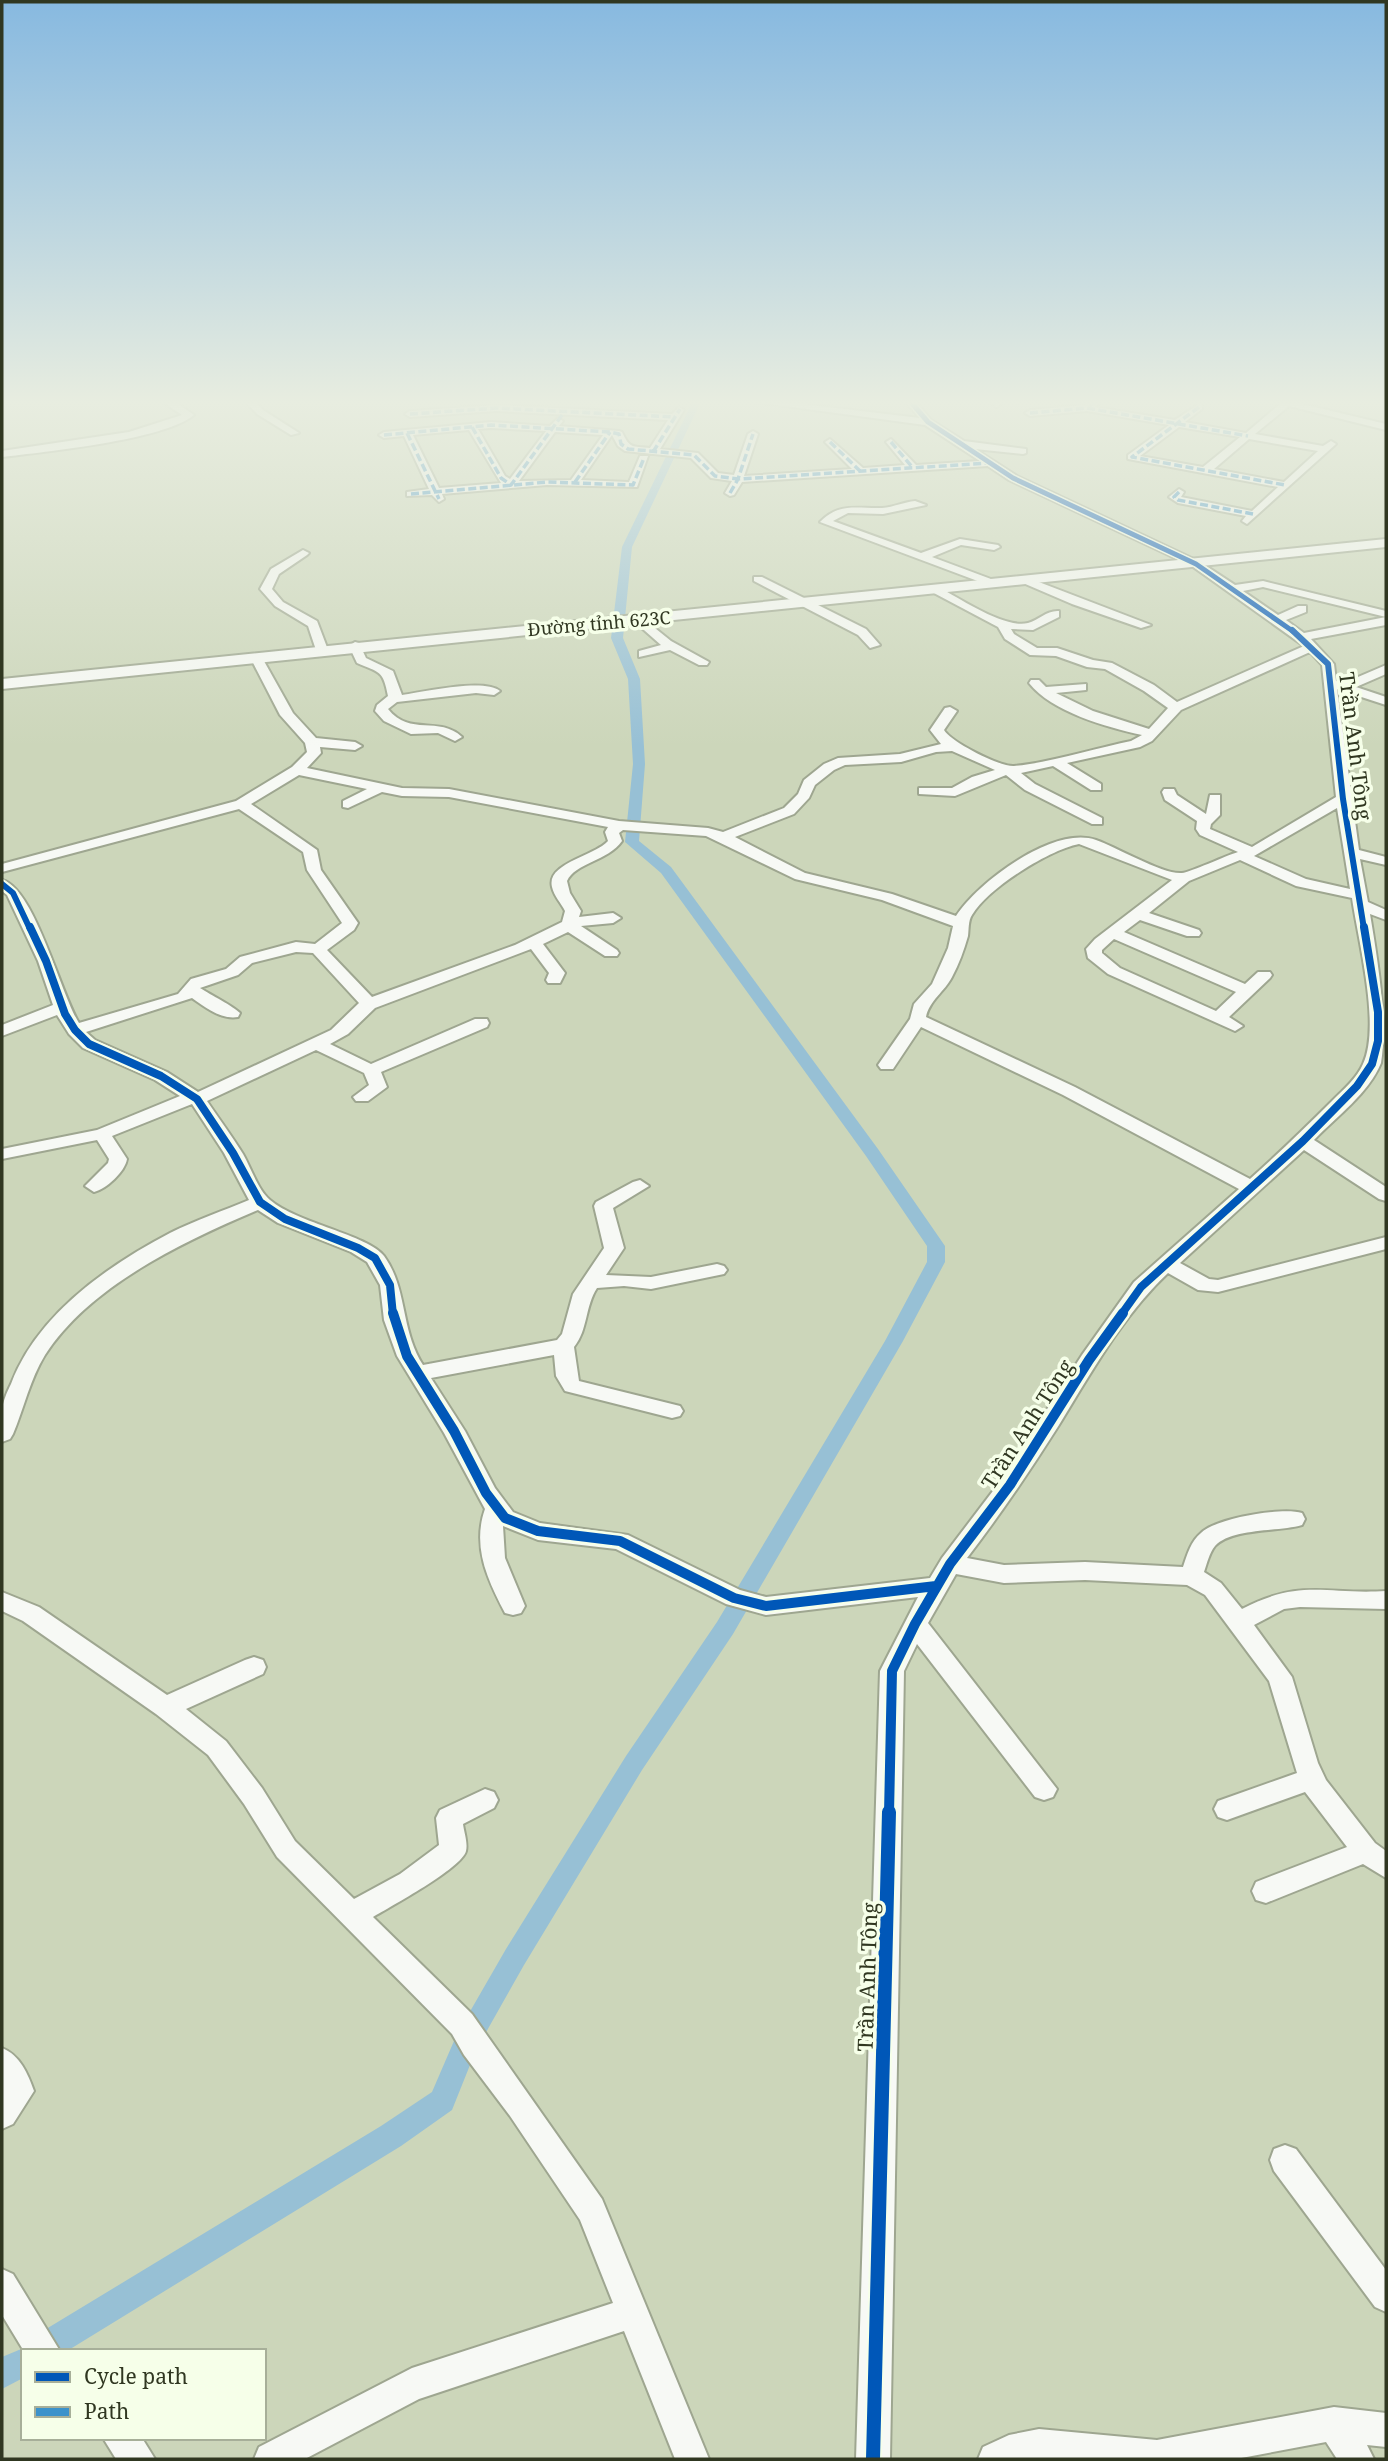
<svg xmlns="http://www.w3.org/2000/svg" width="1388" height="2461" viewBox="0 0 1388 2461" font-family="'Noto Serif',serif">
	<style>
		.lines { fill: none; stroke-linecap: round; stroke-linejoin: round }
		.canal { fill: #97c0d5; fill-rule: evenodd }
		.minor-casing { stroke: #9ea690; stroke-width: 4 }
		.major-casing { stroke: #9ea690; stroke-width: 4 }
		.minor { fill: #f7f9f5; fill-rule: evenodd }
		.major { fill: #f7f9f5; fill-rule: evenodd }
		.quiet { stroke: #3c92cb; stroke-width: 3.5; stroke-dasharray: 8 3.5; stroke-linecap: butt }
		.cycleway-far4-casing { stroke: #f6ffe9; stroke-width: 8 }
		.cycleway-far3-casing { stroke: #f6ffe9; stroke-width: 10 }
		.cycleway-far2-casing { stroke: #f6ffe9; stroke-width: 12 }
		.cycleway-far1-casing { stroke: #f6ffe9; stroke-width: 15 }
		.cycleway-casing { stroke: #f6ffe9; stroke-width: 18 }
		.cycleway-far4 { stroke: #0057b8; stroke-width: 5 }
		.cycleway-far3 { stroke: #0057b8; stroke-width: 6 }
		.cycleway-far2 { stroke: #0057b8; stroke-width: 8 }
		.cycleway-far1 { stroke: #0057b8; stroke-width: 10 }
		.cycleway { stroke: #0057b8; stroke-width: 14 }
		.labels { text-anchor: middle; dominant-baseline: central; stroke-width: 7; stroke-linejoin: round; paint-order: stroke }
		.far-street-label { font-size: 18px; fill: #303721; stroke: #f6ffe9 }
		.street-label { font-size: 21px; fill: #303721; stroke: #f6ffe9 }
	</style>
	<rect width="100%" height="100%" fill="#ccd6ba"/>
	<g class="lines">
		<path class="canal" d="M693 401H701L632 547 623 638 640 679 645 764 639 841 671 867 878 1149 945 1246V1262L903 1341 733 1634 642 1770 524 1965 476 2050 452 2110 401 2146 67 2351H23V2378L2 2389V2357L26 2347 28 2340 381 2126 432 2092 457 2034 506 1949 626 1756 717 1622 885 1341 927 1262V1246L866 1156 661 873 625 842 633 764 628 679 611 638 622 547Z"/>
		<defs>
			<path id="minor" d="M162 401H174L194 415C164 440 44 452 2 457V451L129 432 182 415Z
				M245 401H255L263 410 299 433 291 435 257 414Z
				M747 401H777L920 418 905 401H915L931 420 964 441 1026 449V453L1023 454 975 449 1017 476 1200 562 1235 585 1263 581 1386 611V625L1311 639 1334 664 1336 681 1344 683 1386 665V674L1356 687 1386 697V705L1337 689 1359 850 1386 857V865L1360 859 1368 902 1386 910V920L1370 914C1377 956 1388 1022 1381 1063 1369 1093 1336 1117 1314 1140L1386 1187V1201L1379 1199 1304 1150 1180 1263 1209 1279 1218 1280 1386 1237V1249L1218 1292 1198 1290 1168 1273C1123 1315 1091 1373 1059 1425 1030 1471 1000 1515 967 1558L1004 1565 1085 1562 1183 1567C1187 1555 1191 1541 1201 1533 1216 1518 1282 1507 1302 1513L1305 1519 1302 1525C1278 1532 1232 1528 1215 1546 1209 1553 1207 1564 1204 1572L1221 1583 1242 1609C1301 1578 1326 1595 1386 1591V1609L1300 1607 1284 1609 1254 1625 1292 1677 1318 1763 1326 1780 1375 1843 1386 1851V1878L1363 1864 1266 1903 1256 1900 1252 1891 1256 1882 1347 1847 1305 1792 1227 1820 1218 1817 1214 1809 1218 1801 1297 1773 1269 1681 1205 1595 1187 1585 1085 1580 1004 1583 956 1574 928 1623 1057 1789 1053 1797 1044 1800 1035 1797 917 1644 904 1671 890 2459H856L880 1671 918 1597 766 1615 726 1604 616 1549 538 1540 503 1526 505 1558 525 1606 521 1613 513 1615 505 1613C487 1579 472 1546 485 1509L444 1433 397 1356 384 1320 380 1285 367 1262 351 1252 278 1223 258 1210C185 1241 90 1285 45 1355 30 1379 24 1408 13 1434L10 1439 2 1442C2 1431 0 1420 2 1410 3 1401 7 1392 11 1384 37 1315 107 1266 170 1233 196 1220 223 1211 249 1200L224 1153 192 1104 112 1136 127 1159C125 1172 106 1189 94 1192L85 1186 108 1163 109 1159 97 1140 2 1159V1149L97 1130 180 1096 155 1080 83 1048 69 1034 57 1015 2 1036V1025L53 1005 38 961 7 895 2 891V880C34 887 61 995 79 1023L178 994 191 979 226 969 240 957 296 942 315 944 342 923 307 870 303 852 239 809 2 872V864L236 801 292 767 307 752 305 743 280 715 250 657 252 654H260L293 713 316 738 355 742 362 746 355 750 320 747 321 753 307 768 402 788 449 789 619 821 708 828 723 832 784 808 798 794 804 780 824 764 838 758 900 754 941 744 930 730 945 708 950 707 957 711 944 730C951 742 1000 767 1014 766 1049 763 1096 748 1131 741L1142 735C1106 727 1052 712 1029 683L1031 680H1039L1046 687 1086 684V690L1056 693 1093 711 1149 729 1168 708 1144 691 1105 669 1087 667 1056 656 1030 655 1005 639 998 627 932 592V588H940C961 599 1005 629 1028 623 1039 620 1047 610 1059 611V617L1033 630 1011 629 1014 634 1037 648H1057L1093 660 1112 663 1154 685 1177 702 1304 646 1192 566 1009 480 988 466 742 482 734 495 730 496 725 493 732 481 711 478 691 458 625 451 618 446 612 435 581 480 629 482 640 456H648L637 487 547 485 442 494 444 499 439 502 432 495 407 496V492L429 489 404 436 384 438 379 435 384 432 491 422 550 426 558 418 563 421 559 426 619 431 622 432C630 449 632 446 650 448L668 420 496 411 410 417 405 414 410 411 496 405 672 414 679 407 684 410 660 449 698 453 718 473 734 475 748 434 753 431 758 434 744 476 852 469 825 442 830 439 863 468 905 465 886 442 891 439 916 465 980 461 925 425ZM491 428 546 431 510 479 505 476 478 429ZM469 430 501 483 439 488 413 435ZM555 432 603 435 571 480 519 481ZM1263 587 1386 617 1304 633 1286 620 1306 612V606H1298L1278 615 1243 591ZM1310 652 1322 665 1336 797 1252 847 1210 829 1211 824 1220 815V795H1210L1206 814 1177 795 1174 789H1164L1162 792 1165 800 1197 821 1196 829 1200 835 1238 852C1225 856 1191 872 1182 873 1164 875 1116 847 1096 840 1054 825 978 882 956 916L892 894 805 873 735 837 794 814 809 798 815 785 834 770 845 765 901 762 936 752 952 751 995 770 972 777 952 788H919V794L955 796 1006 775 1025 790 1092 824H1102V818L1035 784 1021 773 1053 766 1091 790H1101V784L1067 763 1140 747 1152 741 1181 710ZM299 775 367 789 343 801V807L348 808 382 792 402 796 449 797 608 827 605 832 608 841C595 856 546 863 552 887 554 896 561 903 565 911L562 922 515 945 372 997 327 950 354 930 358 923 321 870 317 850 251 804ZM1337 808 1350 889 1306 879 1254 856ZM623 830 706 836 795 879 882 900 953 926 948 948 932 984 914 1004 910 1019 878 1065 881 1069H893L921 1027 1063 1095 1239 1189 1134 1282 1082 1355 1002 1479 942 1558 930 1578 766 1597 740 1590 628 1535 540 1523 513 1512 495 1488 465 1431 431 1378 554 1355 556 1376 565 1391 672 1418 680 1416 683 1411 680 1406 579 1381 574 1347C588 1330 585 1306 597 1288L624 1286 651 1289 724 1274 727 1270 724 1266 717 1264 651 1277 606 1275 624 1248 613 1208 649 1186 640 1180 633 1182 596 1202 594 1206 604 1248 573 1294 562 1334 557 1340 423 1365C400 1329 408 1289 384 1256 368 1235 297 1223 270 1200 258 1190 251 1168 243 1154 232 1136 219 1119 207 1101L316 1050 364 1073 369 1085 353 1097 356 1101H368L387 1087 381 1072 487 1027 489 1023 487 1019H475L371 1064 330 1044 348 1034 375 1008 531 949 549 973 546 980 548 983H560L565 973 543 944 568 932 605 956H617L619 953 617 950 581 926 613 923 621 918 613 913 579 917 581 911 570 893 567 881C575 863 608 861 622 841L619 833ZM1079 844 1172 880 1095 939 1086 949 1088 958 1108 974 1235 1031 1243 1026 1229 1017 1270 978 1272 975 1270 972H1258L1245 984 1124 932 1140 920 1187 936H1199L1201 933 1199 930 1149 913 1189 881 1240 860 1296 886 1352 898C1358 940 1381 1026 1363 1064 1357 1078 1343 1090 1332 1101 1305 1128 1278 1154 1250 1179L1075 1087 926 1017C929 1001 945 991 952 977 959 964 964 950 968 936 969 929 968 921 972 915 988 888 1049 850 1079 844ZM1114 939 1236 992 1216 1011 1120 968 1102 953V950ZM296 952 313 953 359 1003 331 1030 198 1092 167 1072 95 1040 86 1032 192 998C205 1007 221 1020 238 1017L240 1013C233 1006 211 995 200 988L238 975 252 963Z
				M988 401H998L1001 404 996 407Z
				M1090 401H1101L1095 407 1175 420 1199 404 1202 405V409L1185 422 1246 433 1280 404 1273 401H1290L1386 424V430L1289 406 1255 434 1323 446 1331 441 1336 444 1247 524 1242 521 1246 516 1178 503 1169 497 1179 489 1184 492 1181 497 1252 511 1278 487 1128 459V455L1169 425 1087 411 1030 416 1025 413 1030 410 1084 405ZM1179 427 1240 437 1203 467 1140 456ZM1249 439 1318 451 1284 482 1214 469Z
				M915 501 926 505 883 514 848 513 833 521 921 553 960 539 998 545 1000 547 994 550 961 545 932 557 999 582V586H991L820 522C839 502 858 509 882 508 894 507 904 502 915 501Z
				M303 550 309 553 307 555 279 574 272 589 283 602 317 621 328 650 322 654 316 650 308 626 275 606 260 589 271 569Z
				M754 577H762L866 629 880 645 870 648 858 635 754 581Z
				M1023 579H1031L1151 625 1141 628 1072 604 1023 583Z
				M640 616 671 641 709 662 707 665H699L670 650 639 657V651L661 645 636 623V617Z
				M355 642 359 643 366 658 393 671 402 695C424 692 484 678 500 691L494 695 476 693 397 702 388 709C410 737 439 715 462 737L455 741 438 733 411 734 384 721 375 711 377 705 388 696C383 670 380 673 357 663L349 646Z
				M2 1592 39 1607 167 1695 245 1660 254 1657 263 1660 266 1667 263 1674 186 1709 226 1741 262 1788 295 1841 354 1899 400 1874 439 1845 436 1818 440 1810 485 1789 494 1792 498 1800 494 1808 463 1824C464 1832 468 1843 466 1851 462 1868 390 1907 373 1917L472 2014 602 2199 709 2459H675L624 2331 419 2399 305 2459H254L259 2447 412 2368 613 2303 580 2220 510 2116 464 2055 452 2034 277 1857 244 1804 208 1755 156 1714 23 1621 2 1611Z
				M2 2048C20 2055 28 2074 34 2091L13 2124 2 2129Z
				M1285 2145 1296 2149 1386 2270V2312L1375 2307 1274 2171 1270 2160 1274 2149Z
				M2 2269 13 2274 60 2351H23L22 2348 2 2315Z
				M1334 2407 1386 2413V2447L1367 2445 1374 2459H1337L1326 2442 1236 2459H978L983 2447 1009 2435 1039 2429 1157 2440Z
				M103 2438H142L155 2459H116Z"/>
			<path id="major" d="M1386 539V547L2 689V679Z"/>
		</defs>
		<use href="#minor" class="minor-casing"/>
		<use href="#major" class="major-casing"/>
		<use href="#minor" class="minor"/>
		<use href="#major" class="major"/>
		<path class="quiet" d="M993 401 996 404
			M1096 401 1087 408 1248 436
			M1199 407 1132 457 1285 485
			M1030 413 1087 408
			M410 414 496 408 675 417
			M472 427 501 478 511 485 565 411
			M407 433 439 499
			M384 435 491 425 610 432 619 434 621 444 628 449 694 455 715 476 738 479 988 463
			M830 442 860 471
			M891 442 913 468
			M653 452 680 409
			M575 482 610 432
			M1179 492 1174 497 1178 500 1253 514
			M730 493 738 479 753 434
			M411 494 547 482 633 485 644 458"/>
		<defs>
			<path id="cycleway-far4" d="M910 401 928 422 1013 478 1196 564 1294 632"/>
			<path id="cycleway-far3" d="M1292 630 1328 664 1343 799 1364 929
				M2 884 13 893 30 929"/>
			<path id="cycleway-far2" d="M30 927 46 961 65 1014 75 1030 89 1044 161 1076 197 1099 233 1153 260 1202 285 1219 358 1248 375 1258 390 1285 393 1315
				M1121 1315 1141 1287 1303 1141 1357 1086 1372 1064 1378 1041V1012L1364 927"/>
			<path id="cycleway-far1" d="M393 1313 407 1356 454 1431 486 1493 505 1518 538 1531 620 1541 734 1598 766 1606 936 1586
				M889 1814 892 1671 915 1624 950 1564 1010 1485 1089 1360 1123 1313"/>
			<path id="cycleway" d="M873 2459 889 1812"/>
		</defs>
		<use href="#cycleway-far4" class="cycleway-far4-casing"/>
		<use href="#cycleway-far3" class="cycleway-far3-casing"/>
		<use href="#cycleway-far2" class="cycleway-far2-casing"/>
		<use href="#cycleway-far1" class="cycleway-far1-casing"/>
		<use href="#cycleway" class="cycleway-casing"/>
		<use href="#cycleway-far4" class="cycleway-far4"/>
		<use href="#cycleway-far3" class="cycleway-far3"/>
		<use href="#cycleway-far2" class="cycleway-far2"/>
		<use href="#cycleway-far1" class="cycleway-far1"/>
		<use href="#cycleway" class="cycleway"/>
	</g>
	<linearGradient id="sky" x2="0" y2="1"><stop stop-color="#87b9e0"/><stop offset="0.54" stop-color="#e8ede0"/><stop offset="1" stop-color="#e8ede0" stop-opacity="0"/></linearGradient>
	<rect width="1388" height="746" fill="url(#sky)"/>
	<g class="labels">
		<g class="far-street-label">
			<text transform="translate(599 623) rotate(-5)">Đường tỉnh 623C</text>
		</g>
		<g class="street-label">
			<text transform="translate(1356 746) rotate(83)">Trần Anh Tông</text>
			<text transform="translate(1027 1424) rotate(-57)">Trần Anh Tông</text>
			<text transform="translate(867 1977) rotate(-88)">Trần Anh Tông</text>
		</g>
	</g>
	<rect width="1388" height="2461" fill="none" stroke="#303721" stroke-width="7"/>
	<rect x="21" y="2349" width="245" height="91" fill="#f6ffe9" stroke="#a7af99" stroke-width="2"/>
	<rect x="35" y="2372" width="35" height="10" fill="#0057b8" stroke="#a7af99" stroke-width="2"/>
	<text x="84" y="2384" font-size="21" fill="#303721">Cycle path</text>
	<rect x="35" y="2407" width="35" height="10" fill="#3c92cb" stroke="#a7af99" stroke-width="2"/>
	<text x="84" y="2419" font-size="21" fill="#303721">Path</text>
</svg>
